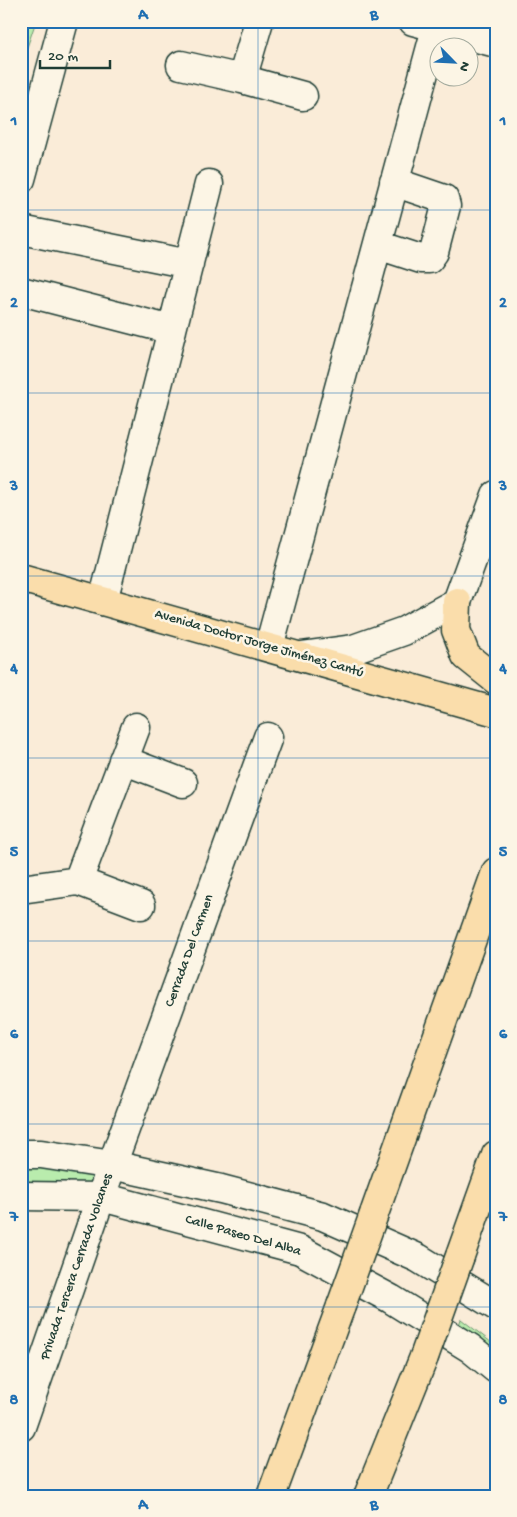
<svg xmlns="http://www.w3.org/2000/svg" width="517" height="1517" viewBox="0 0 517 1517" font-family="'Gochi Hand',sans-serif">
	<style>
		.green { fill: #b9ecad; stroke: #6c9470 }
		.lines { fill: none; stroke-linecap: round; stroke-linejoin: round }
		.minor-casing { stroke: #1f3d34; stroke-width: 31 }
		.major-casing { stroke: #1f3d34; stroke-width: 31 }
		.highway-casing { stroke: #1f3d34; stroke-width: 31 }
		.minor { stroke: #fcf5e5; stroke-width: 28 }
		.major { stroke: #faddab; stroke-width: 28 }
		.highway { stroke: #faddab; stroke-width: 28 }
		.highway-bridge-casing { stroke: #1f3d34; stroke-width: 31; stroke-linecap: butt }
		.highway-bridge { stroke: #faddab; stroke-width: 28 }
		.grid { fill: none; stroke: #1f6fb2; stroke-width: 1; stroke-opacity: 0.55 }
		.labels { text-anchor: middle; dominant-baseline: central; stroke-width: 5; stroke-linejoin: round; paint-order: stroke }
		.street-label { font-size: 14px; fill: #1f3d34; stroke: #fcf5e5 }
		.neatline { fill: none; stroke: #1f6fb2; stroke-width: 2 }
		.grid-label { font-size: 16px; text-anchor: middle; font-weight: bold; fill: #1f6fb2 }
	</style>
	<rect width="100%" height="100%" fill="#faecd8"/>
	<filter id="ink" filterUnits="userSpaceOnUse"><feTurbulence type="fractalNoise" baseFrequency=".02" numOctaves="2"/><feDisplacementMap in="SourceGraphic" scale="10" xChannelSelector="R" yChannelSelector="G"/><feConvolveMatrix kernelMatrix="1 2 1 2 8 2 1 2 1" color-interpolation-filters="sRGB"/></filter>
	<g filter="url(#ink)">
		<path class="green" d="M21 21H36L21 65Z
			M21 1167 97 1169 93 1187 21 1185Z
			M461 1319 496 1346V1358L458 1328Z"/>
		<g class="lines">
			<defs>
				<path id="minor" d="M413 21 496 43
					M181 65 242 79 259 21
					M242 79 303 96
					M21 179 64 21
					M21 230 189 264
					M378 245 421 259H429L434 252 446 206 444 199 394 182
					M21 291 172 330
					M103 601 209 184
					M269 647 438 21
					M301 656 353 649 404 631 457 602 496 495
					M123 760 183 783
					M78 881 136 727
					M21 889 78 881 141 905
					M21 1154H41L112 1165 221 1189 323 1216 418 1258 496 1306
					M21 1196 102 1197 300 1250 391 1299 470 1348 496 1369
					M21 1427 112 1165 268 737"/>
				<path id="major" d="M21 578 496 712
					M457 602 456 630 466 656 496 680"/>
				<path id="highway" d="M374 1214 496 872
					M460 1256 496 1155
					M271 1496 341 1306
					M368 1496 424 1357"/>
			</defs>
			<use href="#minor" class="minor-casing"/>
			<use href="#major" class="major-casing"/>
			<use href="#highway" class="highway-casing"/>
			<use href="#minor" class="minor"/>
			<use href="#major" class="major"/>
			<use href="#highway" class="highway"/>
			<defs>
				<path id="highway-bridge" d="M341 1306 374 1214
					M424 1357 460 1256"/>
			</defs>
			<use href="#highway-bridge" class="highway-bridge-casing"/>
			<use href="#highway-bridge" class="highway-bridge"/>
		</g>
	</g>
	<path class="grid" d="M258 21V1496M21 210H496M21 393H496M21 576H496M21 758H496M21 941H496M21 1124H496M21 1307H496"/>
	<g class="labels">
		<g class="street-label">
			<text transform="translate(259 644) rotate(16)">Avenida Doctor Jorge Jiménez Cantú</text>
			<text transform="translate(190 951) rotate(-70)">Cerrada Del Carmen</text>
			<text transform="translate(243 1236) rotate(16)">Calle Paseo Del Alba</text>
			<text transform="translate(77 1267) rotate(-71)">Privada Tercera Cerrada Volcanes</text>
		</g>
	</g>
	<rect width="517" height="1517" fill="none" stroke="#fcf5e5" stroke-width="55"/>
	<g transform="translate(454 62) rotate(114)"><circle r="24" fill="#fcf5e5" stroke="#a4ab9e"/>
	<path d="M0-4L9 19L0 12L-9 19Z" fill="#1f6fb2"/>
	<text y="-8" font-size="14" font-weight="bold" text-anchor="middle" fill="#1f3d34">N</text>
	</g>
	<path d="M40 60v8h70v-8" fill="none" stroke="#1f3d34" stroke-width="2.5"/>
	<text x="48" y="60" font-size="15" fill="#1f3d34" stroke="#fcf5e5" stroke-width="4" paint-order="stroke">20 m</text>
	<rect x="28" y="28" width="462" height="1462" class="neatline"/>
	<g class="grid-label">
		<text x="143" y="19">A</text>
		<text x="374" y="19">B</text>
		<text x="14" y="125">1</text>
		<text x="503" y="125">1</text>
		<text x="14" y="307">2</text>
		<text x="503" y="307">2</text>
		<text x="14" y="490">3</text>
		<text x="503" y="490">3</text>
		<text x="14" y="673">4</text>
		<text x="503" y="673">4</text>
		<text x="14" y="856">5</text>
		<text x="503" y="856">5</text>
		<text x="14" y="1038">6</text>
		<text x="503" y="1038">6</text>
		<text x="14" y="1221">7</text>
		<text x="503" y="1221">7</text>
		<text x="14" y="1404">8</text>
		<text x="503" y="1404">8</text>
		<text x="143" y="1509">A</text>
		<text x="374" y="1509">B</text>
	</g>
</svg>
